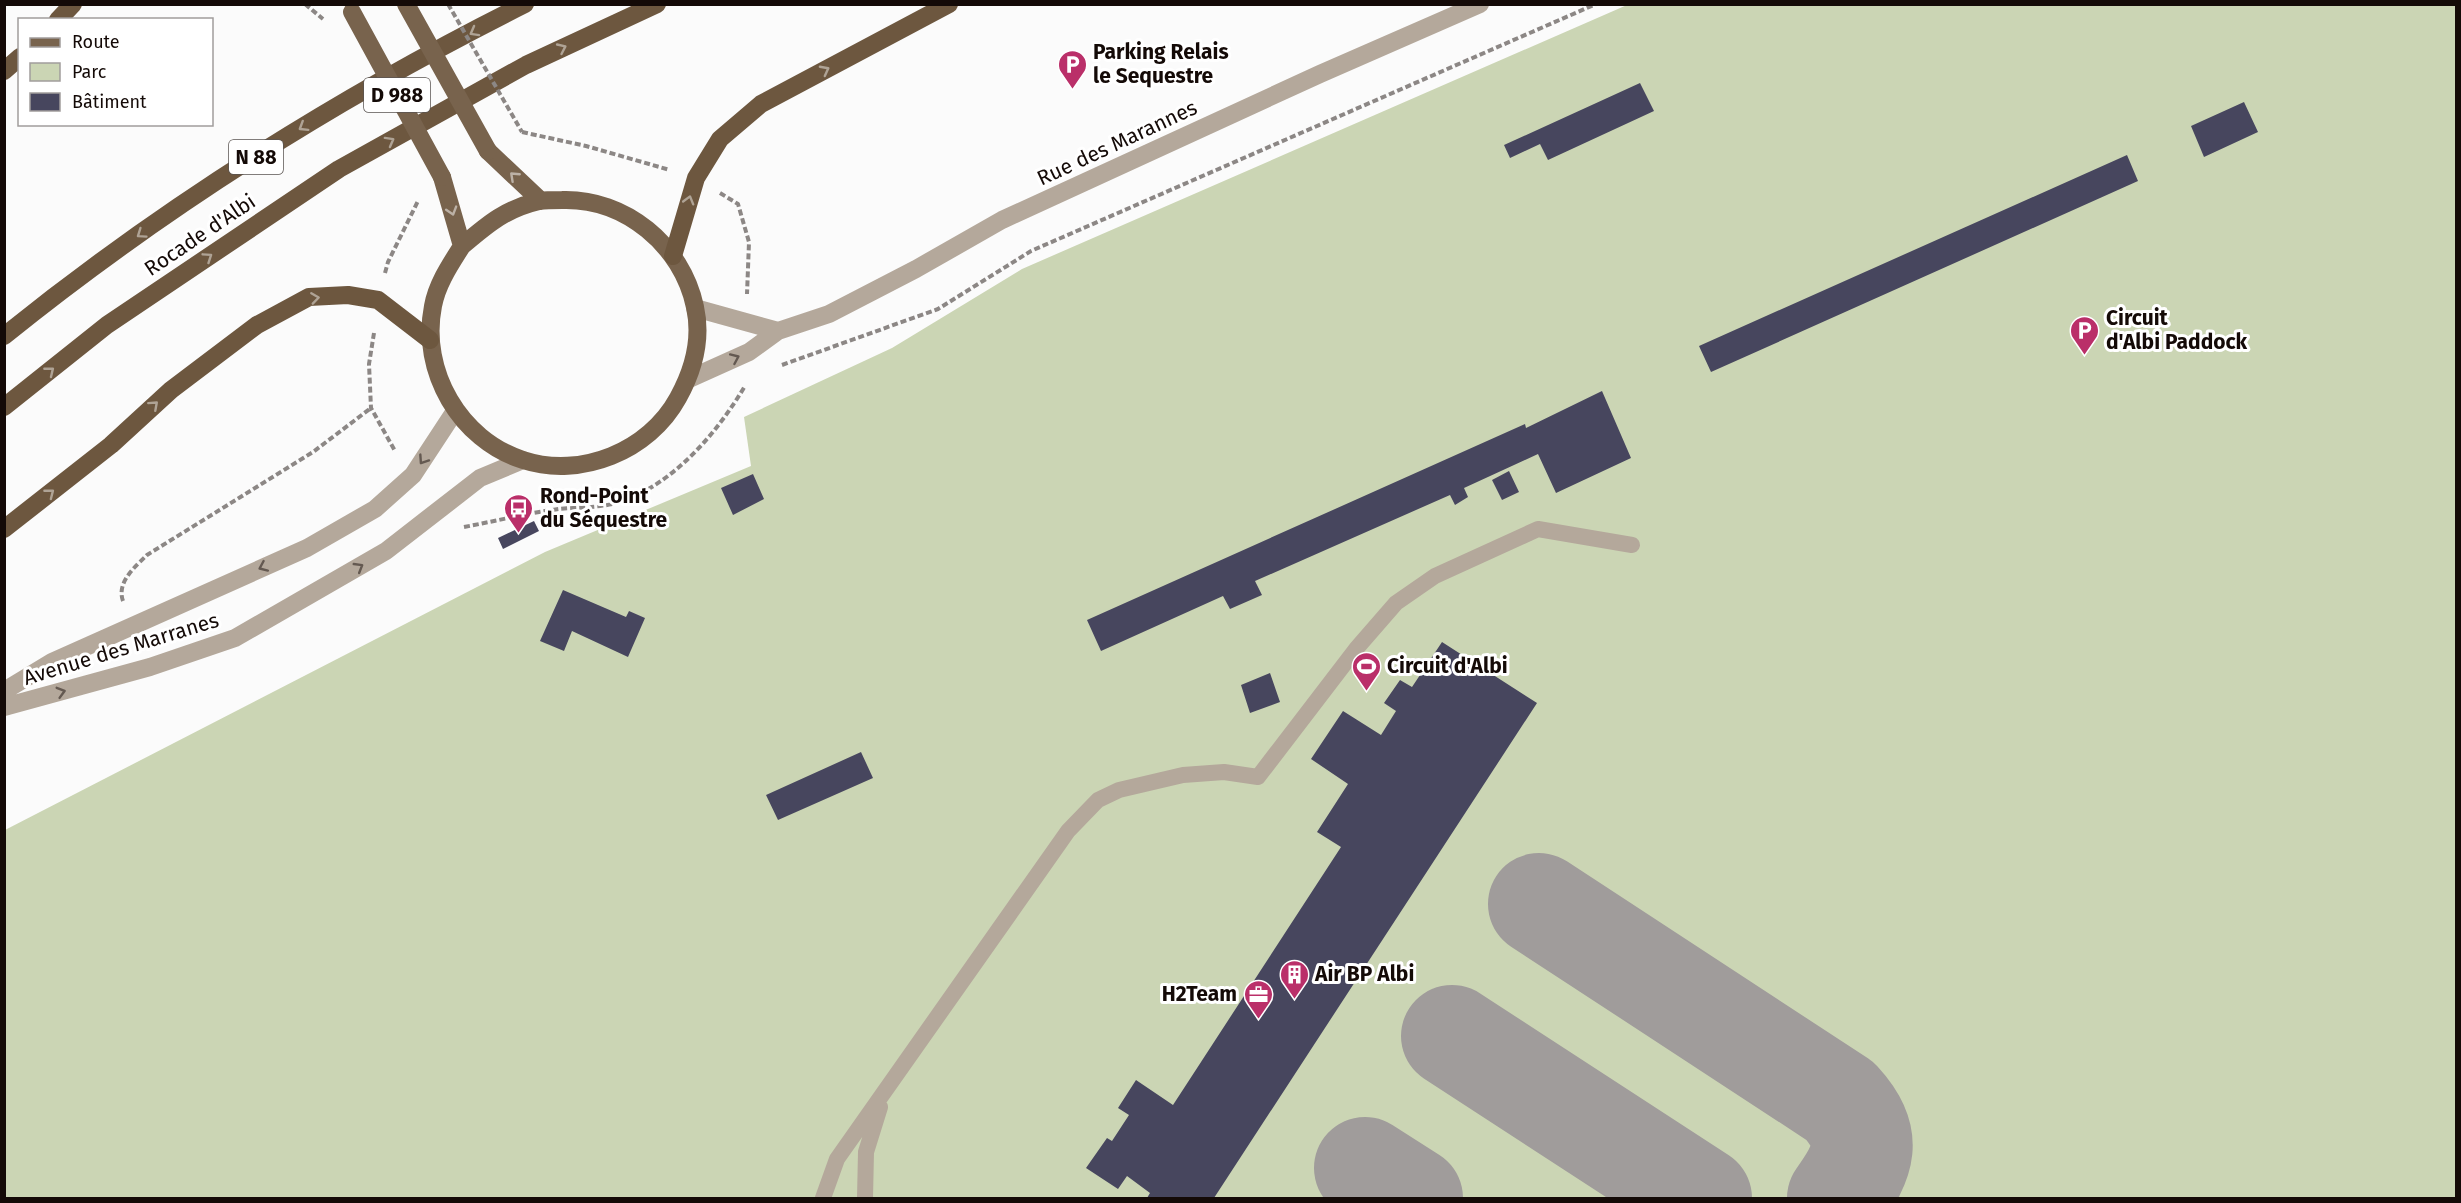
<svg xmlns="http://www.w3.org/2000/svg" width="2461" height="1203" viewBox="0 0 2461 1203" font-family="'Fira Sans',sans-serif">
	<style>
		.green { fill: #cbd5b4 }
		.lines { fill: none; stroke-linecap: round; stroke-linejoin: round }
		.taxiway { stroke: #a09c9b; stroke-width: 102 }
		.building { fill: #47465e }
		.path { stroke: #8c8785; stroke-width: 4; stroke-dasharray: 6 3; stroke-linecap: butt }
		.service { stroke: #b4a89b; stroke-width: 16 }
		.minor { stroke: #b4a89b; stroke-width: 18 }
		.tertiary { stroke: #b4a89b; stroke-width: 18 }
		.primary { stroke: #78634d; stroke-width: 18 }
		.trunk { stroke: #6d573f; stroke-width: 18 }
		.path-bridge { stroke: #8c8785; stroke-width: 4; stroke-dasharray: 6 3; stroke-linecap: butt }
		.primary-bridge { stroke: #78634d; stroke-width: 18 }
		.oneway { stroke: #afa395 }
		.oneway2 { stroke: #bcb1a6 }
		.oneway3 { stroke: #645951 }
		.labels { text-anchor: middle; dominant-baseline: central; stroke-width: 6; stroke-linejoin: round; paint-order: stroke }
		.shield { fill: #fff; stroke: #5a5451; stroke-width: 1.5 }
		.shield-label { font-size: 20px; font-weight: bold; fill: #140a07 }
		.poi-label { font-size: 21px; font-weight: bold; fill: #140a07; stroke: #fff; text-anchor: start }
		.street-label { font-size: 21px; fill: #140a07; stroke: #fff }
	</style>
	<rect width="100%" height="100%" fill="#fbfbfb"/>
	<path class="green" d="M1627 5H2456V1198H5V830L545 552 751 466 744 417 892 348 1022 269Z"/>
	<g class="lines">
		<path class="taxiway" d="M1539 904 1840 1101C1874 1138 1864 1161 1838 1198
			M1452 1036 1701 1198
			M1365 1168 1412 1198"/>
	</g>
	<path class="building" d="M1640 83 1654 111 1548 160 1540 144 1510 158 1504 145Z
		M2244 102 2258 132 2204 157 2191 126Z
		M2127 155 2138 181 1711 372 1699 346Z
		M1602 391 1631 458 1556 493 1538 454 1464 488 1468 497 1455 505 1450 495 1255 581 1262 595 1230 609 1223 596 1101 651 1087 620 1525 424 1526 428Z
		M1509 471 1519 492 1502 500 1492 480Z
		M753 474 764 499 733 515 721 488Z
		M534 521 539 531 503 549 498 538Z
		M563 590 626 617 629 611 645 618 628 657 572 631 564 651 540 641Z
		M1442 642 1537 703 1214 1198H1147L1150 1193 1127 1176 1118 1189 1086 1168 1107 1138 1112 1141 1129 1115 1118 1108 1136 1080 1173 1105 1341 847 1317 832 1348 784 1311 759 1343 711 1381 735 1396 711 1384 703 1400 680 1412 687Z
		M1270 673 1280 702 1250 713 1241 685Z
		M861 752 873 778 778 820 766 795Z"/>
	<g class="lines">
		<path class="path" d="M305 4 323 19
			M522 132 586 146 670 170
			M720 193 738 204 749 242 747 294
			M385 273 388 262 418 201
			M374 333 369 364 371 408 395 451
			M782 365 938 309 1031 251 1596 4
			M464 527C496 521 528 513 559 509 579 507 604 508 623 501 675 482 717 433 745 386
			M123 601C116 582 136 566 147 555L313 452 371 408"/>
		<path class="service" d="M823 1198 837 1159 1068 831 1098 800 1119 790 1183 775 1224 772 1258 777 1356 649 1396 603 1435 576 1538 529 1632 545
			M865 1198 866 1152 880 1107"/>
		<path class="minor" d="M695 308 778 331
			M689 379 749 352 778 331 829 314 916 269 1002 220 1320 74 1480 4"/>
		<path class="tertiary" d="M4 691 52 662 307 548 375 509 413 475 455 411
			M4 707 150 667 235 638 386 551 480 478 523 460"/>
		<path class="primary" d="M488 151 541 201
			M442 177 462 246C450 265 437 284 433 306 420 371 460 440 523 460 581 479 649 451 678 398 693 371 702 339 695 307 682 245 625 198 562 200 555 200 546 200 539 201 505 209 488 224 462 246"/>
		<path class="trunk" d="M58 20 73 4
			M4 71 20 57
			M673 256 696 178 720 139 761 104 949 4
			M4 336C164 207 341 96 525 4
			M4 407 107 325 339 169 526 65 657 4
			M4 529 111 445 171 390 257 325 309 297 348 295 378 300 430 340"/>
		<path class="path-bridge" d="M448 4 522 132"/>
		<path class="primary-bridge" d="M406 4 488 151
			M352 12 442 177"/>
	</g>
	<defs><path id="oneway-chevron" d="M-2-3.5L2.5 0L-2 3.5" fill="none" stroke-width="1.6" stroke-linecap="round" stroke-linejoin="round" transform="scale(1.5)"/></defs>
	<g class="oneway">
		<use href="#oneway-chevron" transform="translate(474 32) rotate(151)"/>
		<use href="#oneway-chevron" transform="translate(562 48) rotate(-25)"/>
		<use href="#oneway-chevron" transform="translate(825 70) rotate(-28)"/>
		<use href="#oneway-chevron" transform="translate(303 127) rotate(148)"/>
		<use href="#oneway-chevron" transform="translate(390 141) rotate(-29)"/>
		<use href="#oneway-chevron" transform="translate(689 200) rotate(-74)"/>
		<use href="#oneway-chevron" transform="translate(141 234) rotate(145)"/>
		<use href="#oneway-chevron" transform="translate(208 257) rotate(-34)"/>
		<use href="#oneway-chevron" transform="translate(315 298) rotate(-8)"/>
		<use href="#oneway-chevron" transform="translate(50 371) rotate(-39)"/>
		<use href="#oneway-chevron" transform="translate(154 405) rotate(-42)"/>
		<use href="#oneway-chevron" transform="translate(50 493) rotate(-38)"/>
	</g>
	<g class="oneway2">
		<use href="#oneway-chevron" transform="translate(514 176) rotate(-137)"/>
		<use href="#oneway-chevron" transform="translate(452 211) rotate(73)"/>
	</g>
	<g class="oneway3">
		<use href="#oneway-chevron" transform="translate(735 358) rotate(-24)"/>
		<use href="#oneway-chevron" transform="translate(423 460) rotate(124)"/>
		<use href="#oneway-chevron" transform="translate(263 567) rotate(156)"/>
		<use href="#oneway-chevron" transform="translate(359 567) rotate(-31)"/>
		<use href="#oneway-chevron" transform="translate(61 692) rotate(-16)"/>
	</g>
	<defs>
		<symbol id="parking-pin" viewBox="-11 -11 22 30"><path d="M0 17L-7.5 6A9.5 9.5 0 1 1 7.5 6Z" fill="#ba2f69" stroke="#fff"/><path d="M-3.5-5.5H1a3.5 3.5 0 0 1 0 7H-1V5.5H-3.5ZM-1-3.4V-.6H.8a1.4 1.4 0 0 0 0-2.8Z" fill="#fff"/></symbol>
		<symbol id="bus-pin" viewBox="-11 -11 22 30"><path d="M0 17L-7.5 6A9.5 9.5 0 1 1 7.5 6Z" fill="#ba2f69" stroke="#fff"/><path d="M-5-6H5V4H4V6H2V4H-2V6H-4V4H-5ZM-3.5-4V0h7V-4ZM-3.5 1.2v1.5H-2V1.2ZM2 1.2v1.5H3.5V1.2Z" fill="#fff"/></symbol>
		<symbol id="stadium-pin" viewBox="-11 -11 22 30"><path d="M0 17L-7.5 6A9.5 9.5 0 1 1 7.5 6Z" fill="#ba2f69" stroke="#fff"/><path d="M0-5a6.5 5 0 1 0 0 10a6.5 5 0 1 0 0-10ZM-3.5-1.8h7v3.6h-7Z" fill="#fff"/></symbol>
		<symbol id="building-pin" viewBox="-11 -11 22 30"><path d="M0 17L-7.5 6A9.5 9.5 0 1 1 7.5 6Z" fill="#ba2f69" stroke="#fff"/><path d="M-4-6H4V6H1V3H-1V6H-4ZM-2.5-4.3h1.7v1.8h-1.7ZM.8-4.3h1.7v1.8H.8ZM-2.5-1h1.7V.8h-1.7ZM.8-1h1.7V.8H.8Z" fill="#fff"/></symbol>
		<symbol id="office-pin" viewBox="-11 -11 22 30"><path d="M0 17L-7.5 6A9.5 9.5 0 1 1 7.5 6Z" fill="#ba2f69" stroke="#fff"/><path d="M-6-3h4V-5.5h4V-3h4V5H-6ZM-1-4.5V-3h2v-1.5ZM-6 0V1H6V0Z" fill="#fff"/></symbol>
	</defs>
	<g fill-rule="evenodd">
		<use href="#parking-pin" x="1056" y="48" width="33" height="45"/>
		<use href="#parking-pin" x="2068" y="314" width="33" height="45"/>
		<use href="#bus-pin" x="502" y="492" width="33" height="45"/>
		<use href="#stadium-pin" x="1350" y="650" width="33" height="45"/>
		<use href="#building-pin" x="1278" y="958" width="33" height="45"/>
		<use href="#office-pin" x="1242" y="978" width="33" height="45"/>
	</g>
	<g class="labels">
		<g class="shield">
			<rect x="364" y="78" width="66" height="34" rx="4.5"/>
			<rect x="229" y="140" width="54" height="34" rx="4.5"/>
		</g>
		<g class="shield-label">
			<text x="397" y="95">D 988</text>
			<text x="256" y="157">N 88</text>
		</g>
		<g class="poi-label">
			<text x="1093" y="52">Parking Relais<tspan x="1093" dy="24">le Sequestre</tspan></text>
			<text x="2106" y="318">Circuit<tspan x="2106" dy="24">d'Albi Paddock</tspan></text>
			<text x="540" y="496">Rond-Point<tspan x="540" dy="24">du Séquestre</tspan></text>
			<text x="1387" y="666">Circuit d'Albi</text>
			<text x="1315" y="974">Air BP Albi</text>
			<text x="1237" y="994" text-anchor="end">H2Team</text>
		</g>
		<g class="street-label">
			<text transform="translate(1117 143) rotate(-25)">Rue des Marannes</text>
			<text transform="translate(200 235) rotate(-34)">Rocade d'Albi</text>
			<text transform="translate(121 649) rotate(-17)">Avenue des Marranes</text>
		</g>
	</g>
	<rect width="2461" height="1203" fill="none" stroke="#140a07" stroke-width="12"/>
	<rect x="18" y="18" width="195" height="108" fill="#ffffff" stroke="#a19d9c" stroke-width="1.5"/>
	<rect x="30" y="38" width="30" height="9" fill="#78634d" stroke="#a19d9c" stroke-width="1.5"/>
	<text x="72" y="48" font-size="18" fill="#140a07">Route</text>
	<rect x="30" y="63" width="30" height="18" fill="#cbd5b4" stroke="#a19d9c" stroke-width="1.5"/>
	<text x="72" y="78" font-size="18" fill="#140a07">Parc</text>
	<rect x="30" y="93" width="30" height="18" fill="#47465e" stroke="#a19d9c" stroke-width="1.5"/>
	<text x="72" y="108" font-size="18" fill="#140a07">Bâtiment</text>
</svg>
